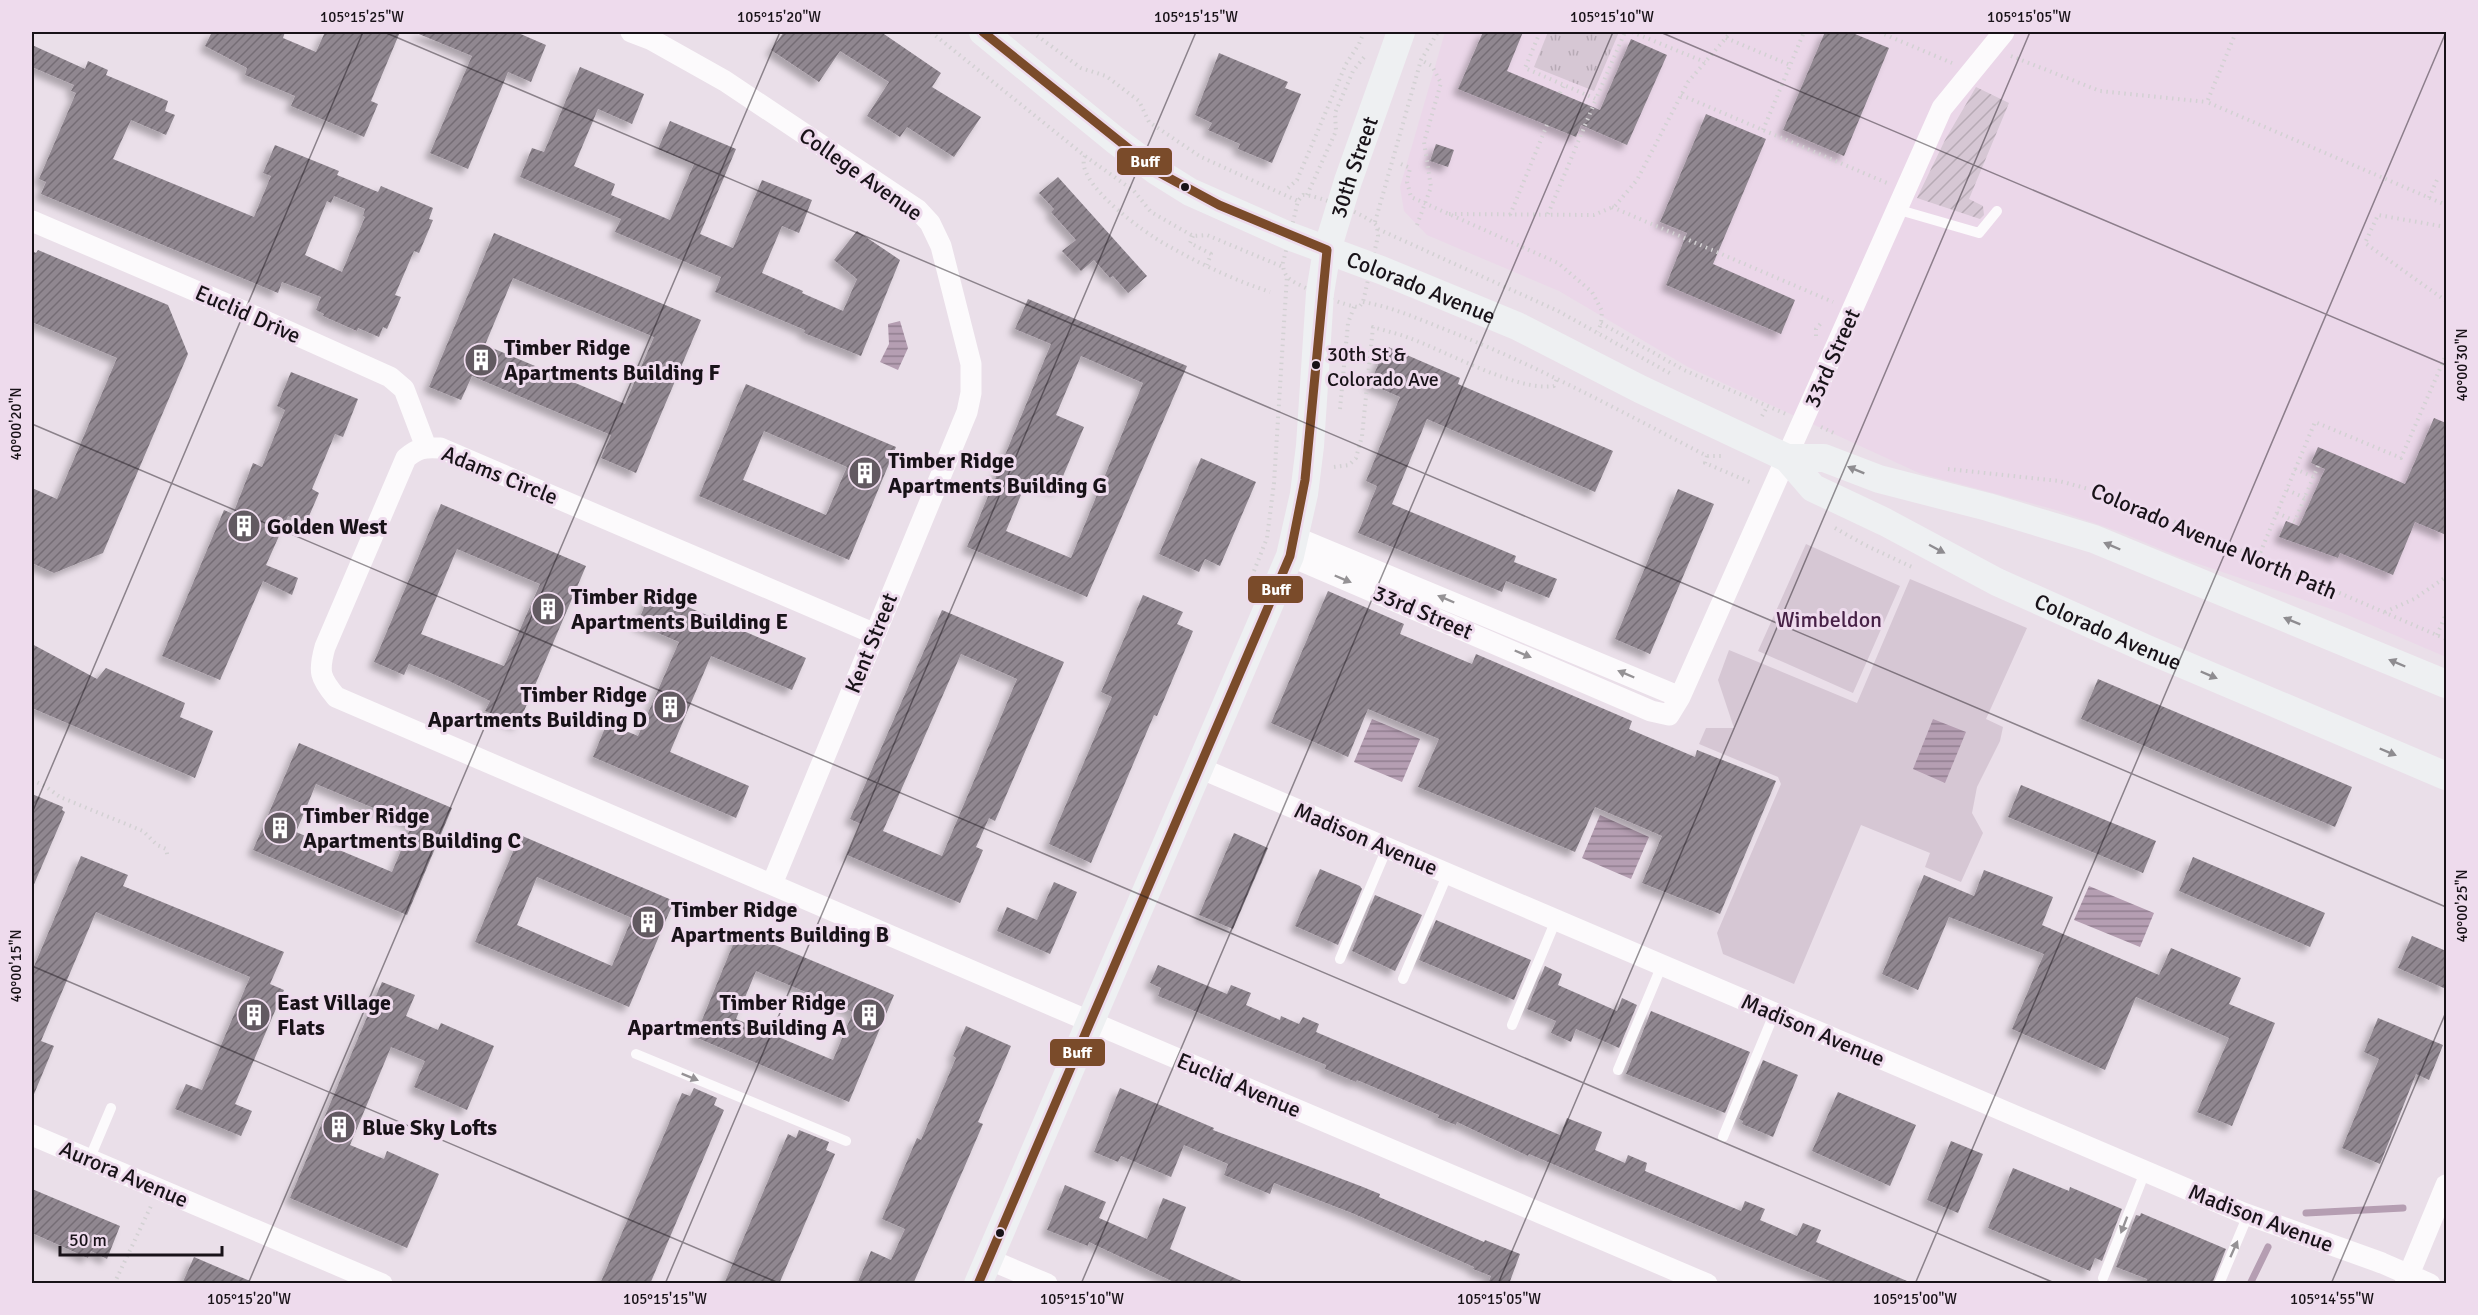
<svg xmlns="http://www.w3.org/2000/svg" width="2478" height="1315" viewBox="0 0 2478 1315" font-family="Signika,sans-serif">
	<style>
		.built { fill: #ebd7e9 }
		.grass { fill: url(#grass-tufts) }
		.park { fill: #d6c7d4 }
		.garden { fill: url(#garden-furrows) }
		.water { fill: url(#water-rules) }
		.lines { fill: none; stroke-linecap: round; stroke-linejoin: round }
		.stream { stroke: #b59eb2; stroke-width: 7 }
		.building { fill: url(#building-hatch); fill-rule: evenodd; filter: url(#shadow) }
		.path { stroke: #d3d1d3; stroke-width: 4; stroke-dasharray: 1.5 4.5; stroke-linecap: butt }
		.lane { stroke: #fcfafc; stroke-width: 10 }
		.street { stroke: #fcfafc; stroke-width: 21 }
		.secondary { stroke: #eef0f2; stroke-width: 28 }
		.bus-1-casing { stroke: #eedbed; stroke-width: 14 }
		.bus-1 { stroke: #7a4b2a; stroke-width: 9 }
		.oneway { fill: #8e8c90 }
		.oneway2 { fill: #959295 }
		.ticks { fill: none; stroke: #181218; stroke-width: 1.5; stroke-opacity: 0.45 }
		.bus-dot { fill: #181218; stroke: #eedbed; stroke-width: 2 }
		.labels { text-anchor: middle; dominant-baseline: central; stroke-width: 6; stroke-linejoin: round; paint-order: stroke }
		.bus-label { font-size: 20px; fill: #181218; stroke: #eedbed; text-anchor: start }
		.street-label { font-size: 22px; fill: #181218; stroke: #eedbed }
		.poi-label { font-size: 22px; font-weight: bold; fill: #181218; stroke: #eedbed; text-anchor: start }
		.park-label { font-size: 22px; fill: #472146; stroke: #eedbed }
		.line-badge { stroke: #eedbed; stroke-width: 2 }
		.badge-label { font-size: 16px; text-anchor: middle; font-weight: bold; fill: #fff }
		.neatline { fill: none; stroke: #181218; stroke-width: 2 }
		.ticks-label { font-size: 15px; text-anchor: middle; fill: #181218 }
	</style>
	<defs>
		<pattern id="grass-tufts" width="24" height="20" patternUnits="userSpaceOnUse" patternTransform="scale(1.5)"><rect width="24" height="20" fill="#d6c7d4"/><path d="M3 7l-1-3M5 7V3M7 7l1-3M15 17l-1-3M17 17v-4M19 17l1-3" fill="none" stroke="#b7aab5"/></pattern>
		<pattern id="garden-furrows" width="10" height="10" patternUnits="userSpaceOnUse" patternTransform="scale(1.5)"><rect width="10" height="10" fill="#d6c7d4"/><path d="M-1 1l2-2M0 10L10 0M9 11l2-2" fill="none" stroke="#b7aab5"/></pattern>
		<pattern id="water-rules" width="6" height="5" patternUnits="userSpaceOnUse" patternTransform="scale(1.5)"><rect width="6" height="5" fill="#b59eb2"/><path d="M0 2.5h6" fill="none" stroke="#927f90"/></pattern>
		<pattern id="building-hatch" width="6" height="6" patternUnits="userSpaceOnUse" patternTransform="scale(1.5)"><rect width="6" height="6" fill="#908790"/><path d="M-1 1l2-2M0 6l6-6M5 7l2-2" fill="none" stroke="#756d75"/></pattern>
		<filter id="shadow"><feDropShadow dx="-5.5" dy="5.5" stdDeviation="3" flood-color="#0004"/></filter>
	</defs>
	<rect width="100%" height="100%" fill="#eadfe9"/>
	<path class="built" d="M1445 32H2446V657L2343 613 2184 559 2120 532 2056 510 1919 473 1688 367 1559 291 1427 235 1404 211 1400 187Z"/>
	<path class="grass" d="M1548 32H1619L1594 91 1534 67Z"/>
	<path class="park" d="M1806 544 1900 586 1853 693 1758 651Z
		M1910 579 2027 628 1986 719 2003 727 2000 741 1977 787 1972 813 1983 833 1961 882 1925 867 1930 853 1861 825 1794 984 1723 954 1717 933 1781 784 1778 777 1699 744 1706 728H1734L1718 680 1729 650 1857 703Z"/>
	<path class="garden" d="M1976 87 2009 103 1969 199 1983 206 1984 215 1980 219 1917 198 1945 140Z"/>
	<path class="water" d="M900 321 908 348 898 370 880 362 889 344 888 324Z
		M1372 719 1420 739 1402 782 1354 762Z
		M1933 719 1966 732 1945 783 1913 769Z
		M1600 815 1649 837 1631 879 1582 858Z
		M2089 886 2154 913 2140 947 2074 920Z"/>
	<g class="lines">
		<path class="stream" d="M2306 1213 2403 1208
			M2250 1284 2268 1247"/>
	</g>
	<path class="building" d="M212 32H285L283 38 316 52 325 32H400L371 101 378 104 364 137 291 106 295 96 245 75 247 68 205 46Z
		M414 32H516L546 45 531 82 508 72 468 169 430 153 472 56Z
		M784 32H881L941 73 932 87 981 117 954 157 907 127 900 137 867 116 889 82 840 51 819 82 771 50Z
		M1483 32H1523L1507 71 1600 110 1631 39 1667 55 1627 145 1581 125 1576 137 1458 89Z
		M1825 32H1850L1889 48 1844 156 1783 130Z
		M32 45 85 69 88 61 108 70 106 75 168 101 165 111 175 115 166 135 131 120 113 159 220 203 254 217 271 176 263 173 275 145 339 171 337 175 378 192 381 186 433 208 429 219 433 220 419 253 414 251 395 295 401 297 387 329 383 327 379 337 358 328 357 331 323 316 324 314 316 310 321 297 282 282 278 293 41 194 46 182 39 179 76 93 71 91 74 85 32 67ZM334 196 365 209 363 216 365 217 342 272 305 255 327 201 331 203Z
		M1219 53 1288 82 1285 88 1301 94 1272 163 1238 149 1240 144 1208 130 1212 123 1195 115Z
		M580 67 644 94 632 124 598 109 574 166 615 184 611 195 670 220 694 164 658 149 670 121 736 149 700 234 733 248 762 180 812 200 799 233 782 226 762 273 803 291 802 293 843 311 857 279 834 260 857 231 900 260 861 356 804 333 805 330 715 292 721 277 615 232 621 219 520 177 532 148 544 152Z
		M1706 114 1766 139 1713 264 1795 300 1781 334 1666 285 1687 233 1660 222Z
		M1436 144 1454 150 1448 167 1430 161Z
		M1058 177 1147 276 1128 293 1113 276 1110 278 1094 260 1081 271 1062 251 1076 240 1051 212 1054 209 1039 193Z
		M494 233 701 320 636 473 601 458 611 435 472 376 461 400 429 387ZM513 278 654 337 625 404 485 345Z
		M38 250 168 305 188 354 103 553 54 573 32 563V488L57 499 117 358 32 322V251L36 253Z
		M1028 299 1187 366 1087 597 967 547 1051 344 1015 329ZM1081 356 1143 383 1071 558 1006 531 1028 478 1057 490 1084 427 1056 415Z
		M1386 346 1460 378 1458 384 1613 451 1595 492 1427 419 1392 504 1516 556 1514 562 1557 579 1549 598 1506 581 1502 592 1358 533 1377 486 1366 481 1400 397 1370 384Z
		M291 372 358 399 343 437 335 434 312 489 319 493 306 523 288 516 266 565 298 578 292 595 263 581 220 680 162 656 224 510 233 514 253 463 262 467 285 410 277 406Z
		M746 384 896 447 849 560 699 496ZM764 431 847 467 826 515 743 480Z
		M2434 418 2446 423V535L2415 522 2393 575 2340 553 2338 558 2279 537 2286 521 2299 526 2325 469 2311 463 2318 447 2405 484Z
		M1201 458 1256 482 1220 566 1205 559 1199 572 1159 554Z
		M1678 489 1714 504 1650 654 1615 639Z
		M441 504 586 566 518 725 485 711 490 701 449 681 409 664 404 675 374 662ZM457 549 540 584 504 666 421 634Z
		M651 591 806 658 792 690 711 656 670 752 749 786 736 818 593 757 607 723 638 736 679 642 637 624Z
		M1328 591 1404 624 1400 634 1472 664 1476 654 1632 721 1629 729 1695 757 1697 750 1776 781 1720 914 1642 883 1662 836 1595 807 1575 852 1418 787 1439 739 1368 709 1348 757 1271 723Z
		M1143 595 1183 612 1177 624 1193 631 1157 716 1154 715 1091 863 1049 844 1112 697 1101 692Z
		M942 610 1064 662 995 821 989 818 976 847 983 850 960 903 847 855 861 824 850 819ZM961 654 1017 679 942 856 883 831Z
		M32 644 97 679 106 668 185 703 180 717 213 731 195 778 32 708Z
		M2098 679 2352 787 2335 827 2081 719Z
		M299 743 452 808 407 915 253 850ZM316 784 412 824 392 872 296 832Z
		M2021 785 2156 841 2143 873 2008 817Z
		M32 794 63 807 62 810 65 812 32 889Z
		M1234 833 1268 848 1233 929 1199 915Z
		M520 835 674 901 629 1007 475 942ZM537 877 632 918 612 966 517 925Z
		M81 856 128 875 123 886 284 952 270 984 284 990 235 1104 252 1111 241 1136 175 1109 186 1084 202 1090 250 977 96 912 41 1041 54 1046 32 1099V971Z
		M2193 857 2325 913 2310 947 2179 891Z
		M1320 869 1360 886 1362 889 1338 945 1295 926Z
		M1984 870 2053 897 2042 925 2159 975 2171 948 2241 978 2229 1004 2275 1023 2232 1126 2197 1112 2229 1038 2136 997 2105 1070 2012 1029 2044 954 1949 917 1918 990 1882 974 1924 875 1974 896Z
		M1054 882 1077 892 1050 954 997 931 1007 907 1037 920Z
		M1375 895 1422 915 1395 971 1352 951Z
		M1436 920 1531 960 1514 1000 1419 960Z
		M739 930 894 995 849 1102 695 1037ZM756 971 853 1012 833 1060 736 1019Z
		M2412 936 2446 951V989L2398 968Z
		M1158 965 1227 994 1231 985 1251 993 1246 1005 1280 1020 1281 1016 1299 1024 1303 1017 1319 1024 1316 1032 1560 1135 1567 1118 1602 1132 1595 1150 1625 1163 1628 1155 1647 1163 1645 1171 1741 1211 1745 1201 1765 1209 1760 1220 1797 1236 1803 1223 1821 1230 1816 1242 1914 1284H1837L1529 1154 1528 1156 1457 1122 1456 1125 1438 1118 1439 1115 1357 1080 1356 1082 1325 1069 1326 1065 1158 996 1161 988 1150 983Z
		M1545 966 1562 974 1558 985 1617 1011 1622 998 1637 1005 1619 1048 1576 1029 1571 1042 1551 1033 1556 1021 1527 1009Z
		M382 982 415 995 406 1016 438 1030 441 1023 494 1046 467 1110 414 1087 425 1061 391 1047 350 1145 384 1159 387 1151 439 1174 407 1248 290 1198Z
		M1651 1011 1750 1052 1725 1113 1626 1074Z
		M2378 1018 2443 1045 2429 1080 2416 1074 2380 1164 2342 1148 2379 1059 2364 1052Z
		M966 1026 1011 1046 978 1122 983 1124 964 1168 913 1284H857L871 1251 891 1260 905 1229 882 1219 917 1138 921 1140 956 1058 953 1056Z
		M1763 1060 1798 1075 1773 1137 1742 1124 1743 1121 1739 1119Z
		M694 1088 717 1098 714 1105 724 1110 650 1284H600L682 1093 690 1096Z
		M1120 1088 1214 1128 1213 1130 1363 1187 1380 1194 1379 1197 1484 1242 1485 1240 1520 1254 1509 1284H1488L1491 1276 1473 1269 1474 1267 1352 1213 1274 1183 1270 1194 1224 1175 1228 1164 1184 1145 1171 1177 1121 1156 1118 1162 1094 1152Z
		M1838 1092 1916 1125 1890 1186 1812 1151Z
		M799 1130 829 1142 826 1150 835 1154 779 1284H724L788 1134 796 1138Z
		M1951 1141 1983 1154 1958 1213 1927 1200Z
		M2013 1168 2069 1191 2070 1187 2122 1209 2102 1261 2095 1258 2090 1271 1988 1228Z
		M1065 1185 1106 1202 1099 1218 1147 1239 1163 1198 1186 1207 1170 1249 1248 1284H1178L1089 1242 1088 1246 1047 1230Z
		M32 1189 120 1226 107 1259 91 1251 88 1258 32 1233Z
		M2141 1213 2226 1249 2212 1284H2145L2147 1279 2116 1267 2136 1215 2140 1216Z
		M194 1257 257 1284H182Z"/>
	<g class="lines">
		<path class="path" d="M931 32 1085 156 1134 191 1151 212 1193 236 1207 235 1283 267
			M1032 32 1081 68 1106 76 1139 101 1149 122 1201 157 1298 201
			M1540 32 1525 68 1596 99 1625 32
			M1632 32 1705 62
			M1879 32 1952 63
			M2236 32 2207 102 2446 205
			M1726 38 1790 65
			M2011 56 2100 91 2207 102
			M1560 93 1564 85
			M1681 95 1887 183
			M1763 130 1804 32
			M1085 156C1073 182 1145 233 1165 244 1198 263 1234 280 1270 292
			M1401 164 1410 168 1407 182 1411 197 1558 263 1592 292 1602 311 1601 323 1598 332
			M1288 188 1297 180 1346 64 1359 44 1364 32
			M1303 195C1315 194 1370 216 1377 226L1378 236 1363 302 1359 307C1346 307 1303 288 1291 280 1285 276 1283 270 1283 263L1298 201Z
			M1307 195 1336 131 1335 113 1353 71 1365 56
			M2429 198 2437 180
			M1612 207 1833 302
			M1449 214 1594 215 1615 206 1637 180 1688 82 1731 32
			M1548 214 1596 99
			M1510 215 1547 125
			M1375 222 1421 60 1438 32
			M1417 225 1431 187 1424 142 1441 83 1432 66 1421 60
			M2446 227 2378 215 2365 243 2446 301
			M1378 229 1558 311 1673 375
			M1193 236 1190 243 1211 254 1207 265
			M1363 302C1393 307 1421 320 1449 331 1538 366 1622 412 1707 456H1721
			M1601 323 1684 370 1786 414
			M1816 336V329L1822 322
			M1340 409 1348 323 1354 307
			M1762 416 1767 407
			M1821 427 1836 434
			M1707 456 1705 463 1752 483
			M1334 467 1349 465 1356 458 1362 436 1373 327C1385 331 1397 333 1409 338 1446 351 1518 392 1554 386L1557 379
			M1948 469 2059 481 2115 496 2446 639
			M2295 469 2314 477
			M2287 490 2305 498
			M2277 513 2295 521 2318 466
			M1835 528 1865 545 1914 568
			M2258 558 2315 422 2401 458 2446 355
			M1254 571 1267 538 1274 483 1287 275
			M2385 612 2414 599 2446 577
			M2437 635 2446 614
			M32 780 45 786 60 797 143 831 157 845 166 849 168 858
			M114 1284 151 1206"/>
		<path class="lane" d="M1896 209 1979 233 1997 211
			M1340 959 1387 848
			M1403 979 1448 873
			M1512 1025 1556 920
			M636 1054 846 1141
			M1618 1070 1662 965
			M1723 1137 1774 1014
			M89 1160 111 1108
			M2103 1278 2145 1172
			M2219 1284 2248 1215"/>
		<path class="street" d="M631 32 652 40 725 81 918 210 930 223 941 246 971 364V393L967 412 772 884
			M32 221 245 312 390 377 404 389 426 447
			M1295 537 1680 697
			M1290 556 1651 711 1669 715 1680 697 1942 108 2004 32
			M875 634 440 448C424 447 418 448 406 458L325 647C318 672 320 678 336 697L1056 1007 1707 1284
			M1200 768 2243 1213 2382 1263 2430 1284
			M32 1135 382 1284
			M988 1259 1047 1284
			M2405 1284 2446 1185"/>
		<g class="secondary">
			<path id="s1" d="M983 32 1115 140 1158 172 1190 192 1289 236 1381 270 1517 326 1640 389 1787 458 1813 488 1885 522 1997 582 2147 649 2446 776"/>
			<path d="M1787 458H1824L1879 479 1988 507 2094 539 2446 684"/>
			<path id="s2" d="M978 1284 1290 556 1304 494 1310 446 1320 293 1327 250 1348 181 1401 32"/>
		</g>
		<defs>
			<path id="bus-1" d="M978 1284 1290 556 1305 480 1327 250 1219 205 1158 172 983 32"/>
		</defs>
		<use href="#bus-1" class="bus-1-casing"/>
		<use href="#bus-1" class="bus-1"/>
	</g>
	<defs><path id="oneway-solid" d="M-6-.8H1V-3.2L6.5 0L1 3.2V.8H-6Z" transform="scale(1.5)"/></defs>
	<g class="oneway">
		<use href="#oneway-solid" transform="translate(1856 470) rotate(-158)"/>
		<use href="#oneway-solid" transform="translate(2112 546) rotate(-157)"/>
		<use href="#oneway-solid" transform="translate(1937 549) rotate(28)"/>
		<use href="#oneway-solid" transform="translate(2292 621) rotate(-158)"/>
		<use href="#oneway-solid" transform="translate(2397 663) rotate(-157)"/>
		<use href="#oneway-solid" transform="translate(2209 675) rotate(23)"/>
		<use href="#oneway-solid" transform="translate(2388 752) rotate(23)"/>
	</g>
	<g class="oneway2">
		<use href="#oneway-solid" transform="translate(1343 579) rotate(23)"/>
		<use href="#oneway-solid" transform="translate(1446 599) rotate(-157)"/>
		<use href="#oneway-solid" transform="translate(1523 654) rotate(23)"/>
		<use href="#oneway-solid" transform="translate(1626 674) rotate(-157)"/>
		<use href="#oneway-solid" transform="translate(690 1077) rotate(22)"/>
		<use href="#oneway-solid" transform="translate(2124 1225) rotate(111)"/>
		<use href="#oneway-solid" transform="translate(2234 1249) rotate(-66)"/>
	</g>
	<path class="ticks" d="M384 32 2446 907M1660 32 2446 365M32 424 2057 1284M32 813 363 32M32 966 781 1284M248 1284 780 32M665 1284 1196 32M1081 1284 1613 32M1498 1284 2030 32M1915 1284 2446 32M2331 1284 2446 1012"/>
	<defs>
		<symbol id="building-disc" viewBox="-11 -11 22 22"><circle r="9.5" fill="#625a61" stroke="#eedbed"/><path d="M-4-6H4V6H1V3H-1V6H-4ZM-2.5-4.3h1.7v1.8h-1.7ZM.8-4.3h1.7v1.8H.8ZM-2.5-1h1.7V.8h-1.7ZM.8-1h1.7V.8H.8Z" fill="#fff"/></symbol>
	</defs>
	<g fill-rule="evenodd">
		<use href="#building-disc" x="462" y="341" width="38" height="38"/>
		<use href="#building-disc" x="846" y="454" width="38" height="38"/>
		<use href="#building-disc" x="225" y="507" width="38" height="38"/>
		<use href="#building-disc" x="529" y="590" width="38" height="38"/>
		<use href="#building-disc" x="651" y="688" width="38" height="38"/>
		<use href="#building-disc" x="261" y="809" width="38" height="38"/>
		<use href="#building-disc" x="629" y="903" width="38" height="38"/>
		<use href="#building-disc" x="235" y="996" width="38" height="38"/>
		<use href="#building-disc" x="850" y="996" width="38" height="38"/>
		<use href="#building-disc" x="320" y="1108" width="38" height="38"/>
	</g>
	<g class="bus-dot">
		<circle cx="1185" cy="187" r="5"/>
		<circle cx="1316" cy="365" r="5"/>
		<circle cx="1000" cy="1233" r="5"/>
	</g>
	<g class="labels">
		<g class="bus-label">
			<text x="1327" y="354">30th St &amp;<tspan x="1327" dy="25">Colorado Ave</tspan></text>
		</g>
		<g class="street-label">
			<text stroke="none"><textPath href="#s2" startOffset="1188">30th Street</textPath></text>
			<text transform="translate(861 174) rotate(35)">College Avenue</text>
			<text stroke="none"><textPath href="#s1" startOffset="512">Colorado Avenue</textPath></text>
			<text transform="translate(248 314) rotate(24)">Euclid Drive</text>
			<text transform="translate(1832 358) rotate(-66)">33rd Street</text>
			<text transform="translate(500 475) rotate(22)">Adams Circle</text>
			<text transform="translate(2214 541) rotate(23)">Colorado Avenue North Path</text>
			<text transform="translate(1423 612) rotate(23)">33rd Street</text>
			<text stroke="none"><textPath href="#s1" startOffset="1284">Colorado Avenue</textPath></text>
			<text transform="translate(871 643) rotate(-68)">Kent Street</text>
			<text transform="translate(1366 839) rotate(23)">Madison Avenue</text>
			<text transform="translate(1813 1030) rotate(23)">Madison Avenue</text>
			<text transform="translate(1239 1085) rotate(23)">Euclid Avenue</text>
			<text transform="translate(124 1174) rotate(23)">Aurora Avenue</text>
			<text transform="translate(2261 1218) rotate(21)">Madison Avenue</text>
		</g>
		<g class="poi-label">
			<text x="504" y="347">Timber Ridge<tspan x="504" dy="25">Apartments Building F</tspan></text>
			<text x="888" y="460">Timber Ridge<tspan x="888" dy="25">Apartments Building G</tspan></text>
			<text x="267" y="526">Golden West</text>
			<text x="571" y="596">Timber Ridge<tspan x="571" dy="25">Apartments Building E</tspan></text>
			<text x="647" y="694" text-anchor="end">Timber Ridge<tspan x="647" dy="25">Apartments Building D</tspan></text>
			<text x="303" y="815">Timber Ridge<tspan x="303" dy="25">Apartments Building C</tspan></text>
			<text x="671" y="909">Timber Ridge<tspan x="671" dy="25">Apartments Building B</tspan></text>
			<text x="277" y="1002">East Village<tspan x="277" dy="25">Flats</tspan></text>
			<text x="846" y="1002" text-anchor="end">Timber Ridge<tspan x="846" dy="25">Apartments Building A</tspan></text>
			<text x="362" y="1127">Blue Sky Lofts</text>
		</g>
		<g class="park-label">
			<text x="1829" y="619">Wimbeldon</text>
		</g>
	</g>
	<g class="line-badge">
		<rect x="1116" y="147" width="57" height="29" rx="6" fill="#7a4b2a"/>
		<rect x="1247" y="575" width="57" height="29" rx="6" fill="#7a4b2a"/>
		<rect x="1049" y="1038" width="57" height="29" rx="6" fill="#7a4b2a"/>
	</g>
	<g class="badge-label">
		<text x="1145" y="167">Buff</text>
		<text x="1276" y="595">Buff</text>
		<text x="1077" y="1058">Buff</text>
	</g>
	<rect width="2478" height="1315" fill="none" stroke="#eedbed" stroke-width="66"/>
	<path d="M60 1246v9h162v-9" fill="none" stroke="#181218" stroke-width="3"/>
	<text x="69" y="1246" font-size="18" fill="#181218" stroke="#eedbed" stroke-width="4.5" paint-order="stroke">50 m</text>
	<rect x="33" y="33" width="2412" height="1249" class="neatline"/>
	<g class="ticks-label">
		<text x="362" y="22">105°15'25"W</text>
		<text x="779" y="22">105°15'20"W</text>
		<text x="1196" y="22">105°15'15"W</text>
		<text x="1612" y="22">105°15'10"W</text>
		<text x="2029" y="22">105°15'05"W</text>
		<text transform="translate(2462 365) rotate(-90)" y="5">40°00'30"N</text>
		<text transform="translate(16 424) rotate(-90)" y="5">40°00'20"N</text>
		<text transform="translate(2462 906) rotate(-90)" y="5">40°00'25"N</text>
		<text transform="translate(16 966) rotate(-90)" y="5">40°00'15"N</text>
		<text x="249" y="1304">105°15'20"W</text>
		<text x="665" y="1304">105°15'15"W</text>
		<text x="1082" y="1304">105°15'10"W</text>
		<text x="1499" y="1304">105°15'05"W</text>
		<text x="1915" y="1304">105°15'00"W</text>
		<text x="2332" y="1304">105°14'55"W</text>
	</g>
</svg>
